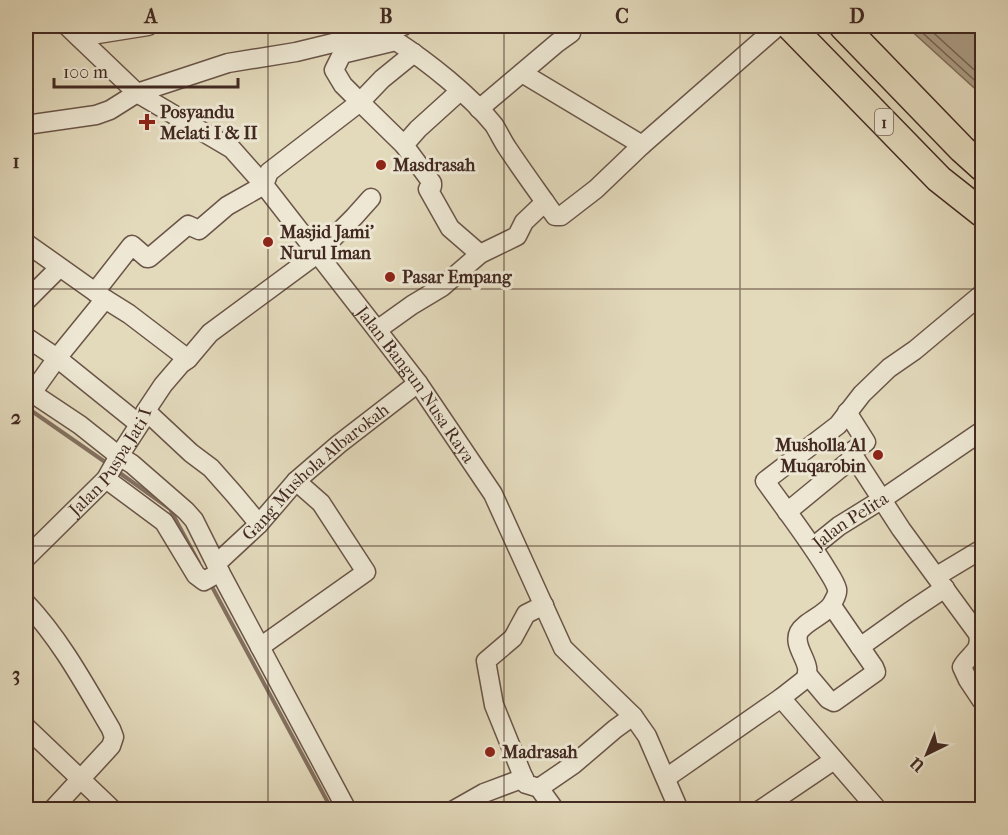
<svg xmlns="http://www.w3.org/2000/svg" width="1008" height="835" viewBox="0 0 1008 835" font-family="'IM FELL French Canon',serif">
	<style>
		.water { fill: #ac9e87; stroke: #826f5e; stroke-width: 1.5 }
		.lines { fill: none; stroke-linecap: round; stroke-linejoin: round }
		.shore { stroke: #776454; stroke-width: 1.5 }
		.stream { stroke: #826f5e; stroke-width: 4 }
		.minor-casing { stroke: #6a5548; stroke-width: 21 }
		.highway-casing { stroke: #422921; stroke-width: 30 }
		.minor { stroke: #ede7d3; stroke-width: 18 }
		.highway { stroke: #e3dabc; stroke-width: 27 }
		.grid { fill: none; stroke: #422921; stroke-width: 1.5; stroke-opacity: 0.55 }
		.poi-dot { fill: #8f2418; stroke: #ede7d3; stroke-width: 2 }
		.labels { text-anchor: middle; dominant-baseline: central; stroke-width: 6; stroke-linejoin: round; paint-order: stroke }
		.shield { fill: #ede7d3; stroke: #756256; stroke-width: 1.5 }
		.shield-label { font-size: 16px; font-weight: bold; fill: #422921 }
		.poi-label { font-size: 18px; font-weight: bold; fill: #422921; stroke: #ede7d3; text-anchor: start }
		.street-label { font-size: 18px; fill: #422921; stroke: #ede7d3 }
		.neatline { fill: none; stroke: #422921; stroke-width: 2 }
		.grid-label { font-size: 20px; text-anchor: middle; font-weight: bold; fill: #422921 }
	</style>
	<rect width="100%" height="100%" fill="#e3dabc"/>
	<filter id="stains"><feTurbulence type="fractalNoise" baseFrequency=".00333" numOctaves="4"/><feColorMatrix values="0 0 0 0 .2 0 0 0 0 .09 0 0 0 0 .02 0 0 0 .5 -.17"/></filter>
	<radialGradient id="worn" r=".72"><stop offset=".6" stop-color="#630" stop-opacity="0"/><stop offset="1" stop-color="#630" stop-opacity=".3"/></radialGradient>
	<path class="water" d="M906 26H978L982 29V95Z"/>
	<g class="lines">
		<path class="shore" d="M915 26 982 87
			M926 26 982 77"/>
		<path class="stream" d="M26 407 108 464
			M117 471 170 509 199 563
			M210 583 332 810"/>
		<defs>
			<g id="minor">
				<path id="s1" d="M67 26 137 93 232 149 264 185 377 330 418 383 493 494 563 648 633 716 647 736 679 810"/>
				<path d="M79 37 148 26"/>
				<path d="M523 72 527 76 642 145"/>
				<path d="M460 91 418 129 404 145 432 183V186L428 189 450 228 480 254"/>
				<path d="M479 109 557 43 571 33 568 27 570 26"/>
				<path d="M26 125 96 115 110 110 137 93 228 63 296 52 403 26"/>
				<path d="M404 145 360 102 382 79 414 53"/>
				<path d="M26 243 105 299 129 314 188 359"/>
				<path d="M95 292 131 246 132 245 147 258H149L188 225 199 230 227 206 264 185 269 172 360 102 343 85 334 70 342 54 396 41C428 62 470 95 494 125 499 133 503 142 508 149 520 167 533 185 545 202"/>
				<path d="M26 301 59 268"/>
				<path d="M377 330 412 305 442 287 480 254 517 236 524 222 545 202 555 216H561L596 189 642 145 778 26"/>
				<path d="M26 337 57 358 139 424"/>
				<path d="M26 389 80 425 119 456 132 464 186 511 194 520 220 572 347 810"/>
				<path d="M32 393 57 358 105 299"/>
				<path d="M146 411 191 453 211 468 234 494 259 524"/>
				<path d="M847 412 866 442 851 452 901 529 978 634C982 652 969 654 962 667L968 680 982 701"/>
				<path d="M106 479 164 522 196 575 204 581 220 572"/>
				<path d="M787 512 854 457"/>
				<path id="s2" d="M813 547 839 526 881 500 982 431"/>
				<path id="s3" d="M26 558 106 479 119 456 143 419 145 412 163 385 181 364 188 359 210 333 317 254 354 217 371 198"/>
				<path id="s4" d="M216 564 259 524 296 481 339 444 418 383"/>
				<path d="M937 576 982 549"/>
				<path d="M26 603C61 640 85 685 111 729L114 737 111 746 52 810"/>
				<path d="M544 605 526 614 513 638 486 661 494 705 526 784 539 788 555 810"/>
				<path d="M260 647 366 572 321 503 296 481"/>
				<path d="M860 647 909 612 945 588"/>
				<path d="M807 674 828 699 834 702 876 672 874 667 832 606"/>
				<path d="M781 698 878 810"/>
				<path d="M26 727 113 810"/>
				<path d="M666 778 781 698 804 680C816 665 791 648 799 632 805 621 828 614 833 602 835 598 838 594 837 589 835 581 828 572 824 565 806 536 785 509 765 481L838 425 862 394 889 368 915 350 982 294"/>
				<path d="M539 788 574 764 615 729 633 716"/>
				<path d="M454 810 484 793 524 778"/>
				<path d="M760 810 834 760"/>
			</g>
			<path id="highway" d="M790 26 939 179 982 213
				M843 26 962 149 982 167"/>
		</defs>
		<use href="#minor" class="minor-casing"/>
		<use href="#highway" class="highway-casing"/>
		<use href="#minor" class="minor"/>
		<use href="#highway" class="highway"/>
	</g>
	<path class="grid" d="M268 26V810M504 26V810M740 26V810M26 289H982M26 546H982"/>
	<g class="poi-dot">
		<path d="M144 113h6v6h6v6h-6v6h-6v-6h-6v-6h6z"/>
		<circle cx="381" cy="165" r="6"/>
		<circle cx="268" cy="242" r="6"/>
		<circle cx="390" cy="277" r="6"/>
		<circle cx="878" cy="455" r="6"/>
		<circle cx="490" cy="752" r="6"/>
	</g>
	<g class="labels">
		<rect class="shield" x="875" y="109" width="18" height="26" rx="4.5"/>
		<g class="shield-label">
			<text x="884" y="122">1</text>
		</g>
		<g class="poi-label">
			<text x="160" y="112">Posyandu<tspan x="160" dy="21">Melati I &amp; II</tspan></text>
			<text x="393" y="165">Masdrasah</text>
			<text x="280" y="232">Masjid Jami'<tspan x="280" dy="21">Nurul Iman</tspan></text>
			<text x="402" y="277">Pasar Empang</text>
			<text x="866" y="445" text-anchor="end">Musholla Al<tspan x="866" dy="21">Muqarobin</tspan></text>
			<text x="502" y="752">Madrasah</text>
		</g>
		<g class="street-label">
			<text stroke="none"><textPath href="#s1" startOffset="506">Jalan Bangun Nusa Raya</textPath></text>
			<text stroke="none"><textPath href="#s3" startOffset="129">Jalan Puspa Jati I</textPath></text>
			<text stroke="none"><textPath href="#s4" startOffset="136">Gang Mushola Albarokah</textPath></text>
			<text stroke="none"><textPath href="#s2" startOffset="46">Jalan Pelita</textPath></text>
		</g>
	</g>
	<rect width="1008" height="835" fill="none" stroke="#e3dabc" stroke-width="66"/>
	<g transform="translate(927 754) rotate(223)" stroke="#ede7d3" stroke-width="4.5" paint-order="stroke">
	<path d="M0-4.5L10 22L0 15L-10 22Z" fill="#422921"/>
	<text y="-9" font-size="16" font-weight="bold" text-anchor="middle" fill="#422921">U</text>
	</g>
	<path d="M54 78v9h184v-9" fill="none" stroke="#422921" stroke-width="3"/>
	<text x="63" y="78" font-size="18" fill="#422921" stroke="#ede7d3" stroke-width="4.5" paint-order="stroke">100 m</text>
	<rect x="33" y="33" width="942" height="769" class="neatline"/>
	<g class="grid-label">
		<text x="151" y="23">A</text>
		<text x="386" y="23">B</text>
		<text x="622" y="23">C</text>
		<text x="857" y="23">D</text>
		<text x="16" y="168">1</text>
		<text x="16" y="424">2</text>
		<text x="16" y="681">3</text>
	</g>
	<rect width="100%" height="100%" filter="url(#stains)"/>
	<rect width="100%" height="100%" fill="url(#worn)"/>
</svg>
